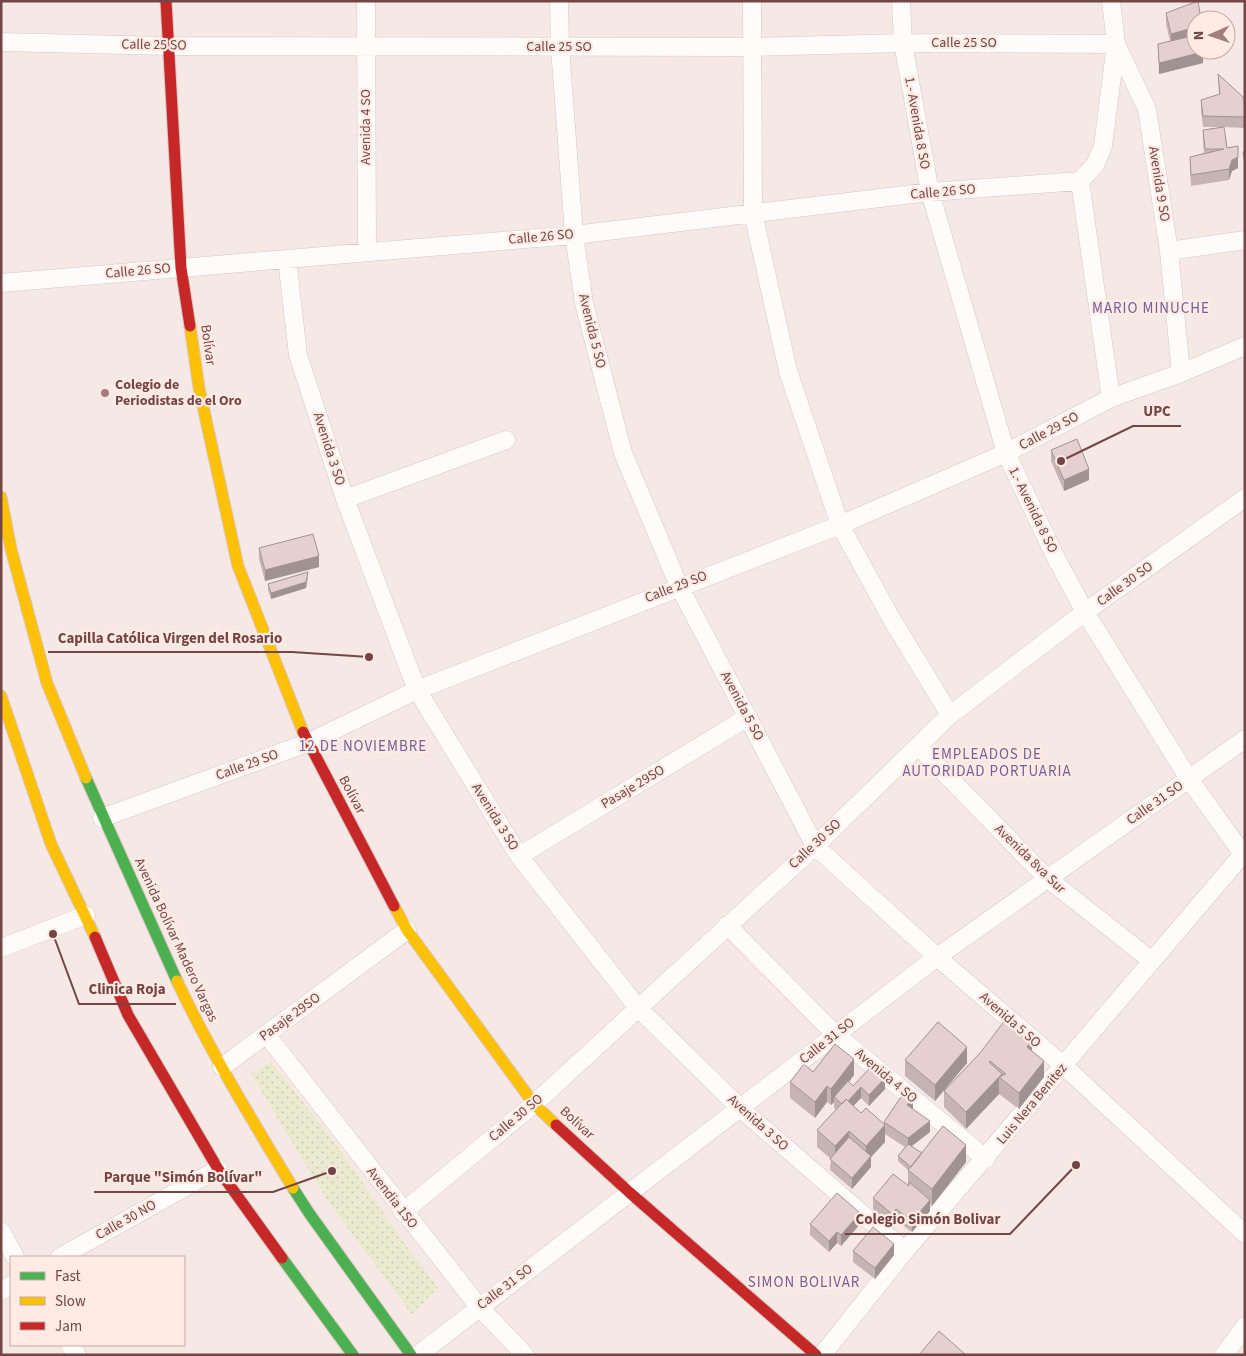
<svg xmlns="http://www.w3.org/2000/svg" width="1246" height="1356" viewBox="0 0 1246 1356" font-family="'Source Sans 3',sans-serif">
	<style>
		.grass { fill: url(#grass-dots) }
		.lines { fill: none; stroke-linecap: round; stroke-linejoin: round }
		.street-casing { stroke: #d7c5c3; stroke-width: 19 }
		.fast-casing { stroke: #d8c6c4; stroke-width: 13 }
		.slow-casing { stroke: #d8c6c4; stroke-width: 13 }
		.jam-casing { stroke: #d8c6c4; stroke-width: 13 }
		.street { stroke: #fefcfb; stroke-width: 18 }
		.fast { stroke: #4caf50; stroke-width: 11 }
		.slow { stroke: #ffc107; stroke-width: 11 }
		.jam { stroke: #c62828; stroke-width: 11 }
		.wall { fill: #c4b4b2 }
		.shaded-wall { fill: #a09291 }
		.building { fill: #e4d1cf; stroke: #a09291; fill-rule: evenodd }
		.poi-dot { fill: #a27e7d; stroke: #ffebe4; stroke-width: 2 }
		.labels { text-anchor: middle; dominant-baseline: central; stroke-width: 4.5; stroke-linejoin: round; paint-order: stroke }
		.street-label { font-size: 14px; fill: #744545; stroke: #ffebe4 }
		.poi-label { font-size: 14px; font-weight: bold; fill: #744545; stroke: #ffebe4; text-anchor: start }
		.neighbourhood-label { font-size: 15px; letter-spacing: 1px; fill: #705f98; stroke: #ffebe4 }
		.leader { fill: none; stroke: #744545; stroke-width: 2 }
		.callout-dot { fill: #744545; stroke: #ffebe4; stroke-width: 2 }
		.callout-label { font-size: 15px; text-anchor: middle; font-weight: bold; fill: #744545; stroke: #ffebe4; stroke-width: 4.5; stroke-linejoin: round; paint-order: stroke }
	</style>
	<defs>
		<pattern id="grass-dots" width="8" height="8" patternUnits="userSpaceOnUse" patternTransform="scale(1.25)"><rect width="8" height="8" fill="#eaeace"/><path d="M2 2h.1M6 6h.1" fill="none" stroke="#cccab2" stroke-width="1.8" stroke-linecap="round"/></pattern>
	</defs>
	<rect width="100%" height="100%" fill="#f6e9e5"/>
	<path class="grass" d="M271 1062 333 1140 405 1244 438 1288 412 1314 329 1203 251 1074Z"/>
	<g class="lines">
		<defs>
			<path id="street" d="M366 1 367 252
				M559 1 560 47 574 235 584 303 623 453 679 586 815 846 937 957 1064 1066 1245 1234
				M752 1 753 213 788 371 840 525 891 618 950 715
				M901 1 903 43 930 192 1006 453 1056 558 1085 612 1189 779 1245 857
				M1111 1 1116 44 1147 109 1169 251 1181 373
				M1 42 167 46 752 47 903 43 1116 44 1103 146 1095 165 1080 181 1111 398
				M1169 251 1245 240
				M287 259 298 355 345 499 417 690 519 856 638 1008 741 1109 905 1251
				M1 283 574 235 930 192 1080 181
				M345 499 506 440
				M918 746 1047 878 1152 961
				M102 818 307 743 417 690 840 525 1006 453 1111 398 1181 373 1245 346
				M519 856 748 717
				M727 925 835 1034 986 1159
				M1 948 86 915
				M266 1034 479 1307 525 1355
				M222 1067 407 930
				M403 1212 534 1104 815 846 950 715 1085 612 1245 498
				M1 1231 15 1257
				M60 1257 218 1169
				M1 1291 11 1285
				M70 1345 77 1355
				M418 1355 937 957 1245 739
				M822 1355 905 1251 1243 854
				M1224 1355 1245 1326"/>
			<path id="fast" d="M86 778 177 981
				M293 1188 309 1213 411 1355
				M282 1258 353 1355"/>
			<path id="slow" d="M190 326 199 388 238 566 303 732
				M1 497 11 549 47 683 86 778
				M1 696 51 844 95 937
				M394 906 407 930 534 1104 556 1125
				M177 981C211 1053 252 1120 293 1188"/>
			<path id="jam" d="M166 1 181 268 190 326
				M303 732 394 906
				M95 937 128 1015 218 1169 282 1258
				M556 1125 629 1192 816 1355"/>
		</defs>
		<use href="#street" class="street-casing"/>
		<use href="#fast" class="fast-casing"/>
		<use href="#slow" class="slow-casing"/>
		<use href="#jam" class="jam-casing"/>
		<use href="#street" class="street"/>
		<use href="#fast" class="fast"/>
		<use href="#slow" class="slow"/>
		<use href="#jam" class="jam"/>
	</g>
	<path class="wall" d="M1166 13 1196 20 1203 63 1159 74 1158 44 1170 41 1166 24Z
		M1218 74 1245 112V128L1224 127 1227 148 1238 168 1232 171 1229 180 1191 186 1190 167V157L1204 153 1203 141V130L1221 127H1203L1201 111V100L1219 95Z
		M1051 450 1089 480 1064 491 1051 461Z
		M259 548 319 567 265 581 259 559Z
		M308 578 306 588 271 599 268 590V584Z
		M1032 1052 1044 1077 1019 1109 999 1094 966 1129 944 1107V1091L980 1053Z
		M905 1060 967 1063 935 1101 905 1076Z
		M813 1072 854 1075 849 1082 853 1086 885 1089 869 1106 861 1098 853 1106 861 1113 884 1125V1122L913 1108 912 1109 930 1132 911 1146 922 1153 966 1162 932 1206 930 1204V1211L912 1232 896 1220 892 1225 873 1209V1198L908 1186V1170L898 1161V1156L905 1147 885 1134V1142L871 1157V1167L852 1189 830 1170 831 1159 817 1147V1130L836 1110 834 1108V1102L831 1105 827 1102 815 1118 790 1098V1082Z
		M810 1224H860L841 1246 837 1243 829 1252 810 1235Z
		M853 1251 894 1255 875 1279 853 1262Z"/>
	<path class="shaded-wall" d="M1196 27V38L1171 45V34Z
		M1203 52V63L1159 74V63Z
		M1238 146V168L1232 171 1229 180V169L1232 160Z
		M1089 469V480L1064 491V480Z
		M319 556V567L265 581V570Z
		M308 572 306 588 271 599V593Z
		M1032 1040V1056L1027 1047Z
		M967 1047V1063L935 1101V1085Z
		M854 1059V1075L836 1099 834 1097V1102L831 1105V1089Z
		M1044 1061V1077L1019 1109V1093Z
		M999 1077V1094L966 1129V1112Z
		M885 1078V1089L869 1106V1095Z
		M827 1086V1102L815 1118V1102Z
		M861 1087V1098L843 1117V1106Z
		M913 1097V1108L907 1116V1105Z
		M930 1121V1132L908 1149V1138Z
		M885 1125V1142L871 1157V1167L852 1189V1178L866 1162V1146Z
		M849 1131V1147L835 1162V1146Z
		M966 1145V1162L932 1206V1189Z
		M930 1200V1211L912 1232V1221Z
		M896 1209V1220L892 1225V1214Z
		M860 1213V1224L841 1246V1235Z
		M837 1232V1243L829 1252V1241Z
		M894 1244V1255L875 1279V1268Z"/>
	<path class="building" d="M1198 1 1201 20H1196V27L1171 34 1166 13Z
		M1196 35V50H1203V52L1159 63 1158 44Z
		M1218 74 1244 98 1245 117 1203 116 1201 100 1220 94Z
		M1224 127 1227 148 1238 146V157L1232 160 1229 169 1191 175 1190 157 1224 149H1205L1203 130Z
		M1243 152H1245V164Z
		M1077 439 1089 469 1064 480 1051 450Z
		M313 534 319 556 265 570 259 548Z
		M308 572 306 582 271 593 268 584Z
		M1006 1019 1032 1040 1027 1047 1044 1061 1019 1093 999 1077 966 1112 944 1091 980 1053ZM990 1061 1006 1074 999 1077 1002 1074 989 1062Z
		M938 1022 967 1047 935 1085 905 1060Z
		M835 1044 854 1059 831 1089 827 1086 815 1102 790 1082 804 1064 813 1072Z
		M872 1066 885 1078 869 1095 861 1087 848 1101 846 1099 842 1104 834 1097 848 1081 853 1086Z
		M905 1091 913 1097 907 1105 930 1121 908 1138 884 1122Z
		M846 1099 861 1113 866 1108 885 1125 866 1146 849 1131 835 1146 817 1130Z
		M943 1126 966 1145 932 1189 908 1170Z
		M849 1137 871 1156 852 1178 830 1159Z
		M908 1144 922 1153 911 1167 898 1156Z
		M893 1174 909 1186V1182L930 1200 912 1221 896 1209 892 1214 873 1198Z
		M837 1193 860 1213 841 1235 837 1232 829 1241 810 1224Z
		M873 1227 894 1244 875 1268 853 1251Z
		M939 1331 966 1355H919Z"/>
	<circle class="poi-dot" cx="105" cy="393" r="5"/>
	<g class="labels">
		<g class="street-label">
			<text x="964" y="43">Calle 25 SO</text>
			<text transform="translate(154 45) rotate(1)">Calle 25 SO</text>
			<text x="559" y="47">Calle 25 SO</text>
			<text transform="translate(917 123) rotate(80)">1.- Avenida 8 SO</text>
			<text transform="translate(366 127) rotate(-90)">Avenida 4 SO</text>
			<text transform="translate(1159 184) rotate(81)">Avenida 9 SO</text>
			<text transform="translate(943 192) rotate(-5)">Calle 26 SO</text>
			<text transform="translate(541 237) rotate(-5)">Calle 26 SO</text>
			<text transform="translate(138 271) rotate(-5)">Calle 26 SO</text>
			<text transform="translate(592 331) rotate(76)">Avenida 5 SO</text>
			<text transform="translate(208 345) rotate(82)">Bolívar</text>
			<text transform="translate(1049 431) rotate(-28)">Calle 29 SO</text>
			<text transform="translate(329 449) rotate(72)">Avenida 3 SO</text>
			<text transform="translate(1033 510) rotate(64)">1.- Avenida 8 SO</text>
			<text transform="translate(1125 584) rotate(-36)">Calle 30 SO</text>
			<text transform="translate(676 587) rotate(-21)">Calle 29 SO</text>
			<text transform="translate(742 706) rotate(62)">Avenida 5 SO</text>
			<text transform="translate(247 765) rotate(-20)">Calle 29 SO</text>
			<text transform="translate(633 787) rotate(-31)">Pasaje 29SO</text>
			<text transform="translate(352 795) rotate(62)">Bolívar</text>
			<text transform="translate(1155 803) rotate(-35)">Calle 31 SO</text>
			<text transform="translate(495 817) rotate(58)">Avenida 3 SO</text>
			<text transform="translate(815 844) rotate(-43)">Calle 30 SO</text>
			<text transform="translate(1030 859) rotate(44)">Avenida 8va Sur</text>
			<text transform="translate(176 940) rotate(65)">Avenida Bolívar Madero Vargas</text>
			<text transform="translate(290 1017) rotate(-36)">Pasaje 29SO</text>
			<text transform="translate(1010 1020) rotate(41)">Avenida 5 SO</text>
			<text transform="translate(827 1041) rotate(-38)">Calle 31 SO</text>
			<text transform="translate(886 1076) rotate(40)">Avenida 4 SO</text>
			<text transform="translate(1032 1104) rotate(-50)">Luis Nera Benitez</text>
			<text transform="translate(516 1118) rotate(-40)">Calle 30 SO</text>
			<text transform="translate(577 1123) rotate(43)">Bolívar</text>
			<text transform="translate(758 1123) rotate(42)">Avenida 3 SO</text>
			<text transform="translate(392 1198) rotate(52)">Avendia 1SO</text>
			<text transform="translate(126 1220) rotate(-29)">Calle 30 NO</text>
			<text transform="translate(505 1287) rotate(-37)">Calle 31 SO</text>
		</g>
		<g class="poi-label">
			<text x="115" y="385">Colegio de<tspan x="115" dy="16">Periodistas de el Oro</tspan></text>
		</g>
		<g class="neighbourhood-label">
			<text x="1151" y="308">MARIO MINUCHE</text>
			<text x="363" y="746">12 DE NOVIEMBRE</text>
			<text x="987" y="754">EMPLEADOS DE<tspan x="987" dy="17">AUTORIDAD PORTUARIA</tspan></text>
			<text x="804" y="1282">SIMON BOLIVAR</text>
		</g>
	</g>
	<path class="leader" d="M1061 461L1133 426H1181M369 657L292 652H48M53 934L79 1004H176M332 1171L273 1192H94M1076 1165L1010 1234H845"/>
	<g class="callout-dot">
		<circle cx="1061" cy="461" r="5"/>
		<circle cx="369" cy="657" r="5"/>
		<circle cx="53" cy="934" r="5"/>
		<circle cx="332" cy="1171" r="5"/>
		<circle cx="1076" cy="1165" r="5"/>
	</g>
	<g class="callout-label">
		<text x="1157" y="416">UPC</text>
		<text x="170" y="643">Capilla Católica Virgen del Rosario</text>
		<text x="127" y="994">Clinica Roja</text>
		<text x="183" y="1182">Parque "Simón Bolívar"</text>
		<text x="928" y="1224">Colegio Simón Bolivar</text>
	</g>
	<rect width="1246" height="1356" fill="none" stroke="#744545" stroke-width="5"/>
	<rect x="10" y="1256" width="175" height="90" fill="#ffebe4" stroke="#c7a9a4"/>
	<rect x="20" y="1272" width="25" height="8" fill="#4caf50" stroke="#c7a9a4"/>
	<text x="55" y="1281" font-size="15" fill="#744545">Fast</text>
	<rect x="20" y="1297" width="25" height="8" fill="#ffc107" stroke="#c7a9a4"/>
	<text x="55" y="1306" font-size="15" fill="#744545">Slow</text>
	<rect x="20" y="1322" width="25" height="8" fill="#c62828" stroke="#c7a9a4"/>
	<text x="55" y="1331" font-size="15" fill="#744545">Jam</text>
	<g transform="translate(1211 35) rotate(268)"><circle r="24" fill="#ffebe4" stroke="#c7a9a4"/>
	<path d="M0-4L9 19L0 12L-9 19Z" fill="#a27e7d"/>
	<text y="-8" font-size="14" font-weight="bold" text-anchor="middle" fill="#744545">N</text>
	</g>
</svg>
